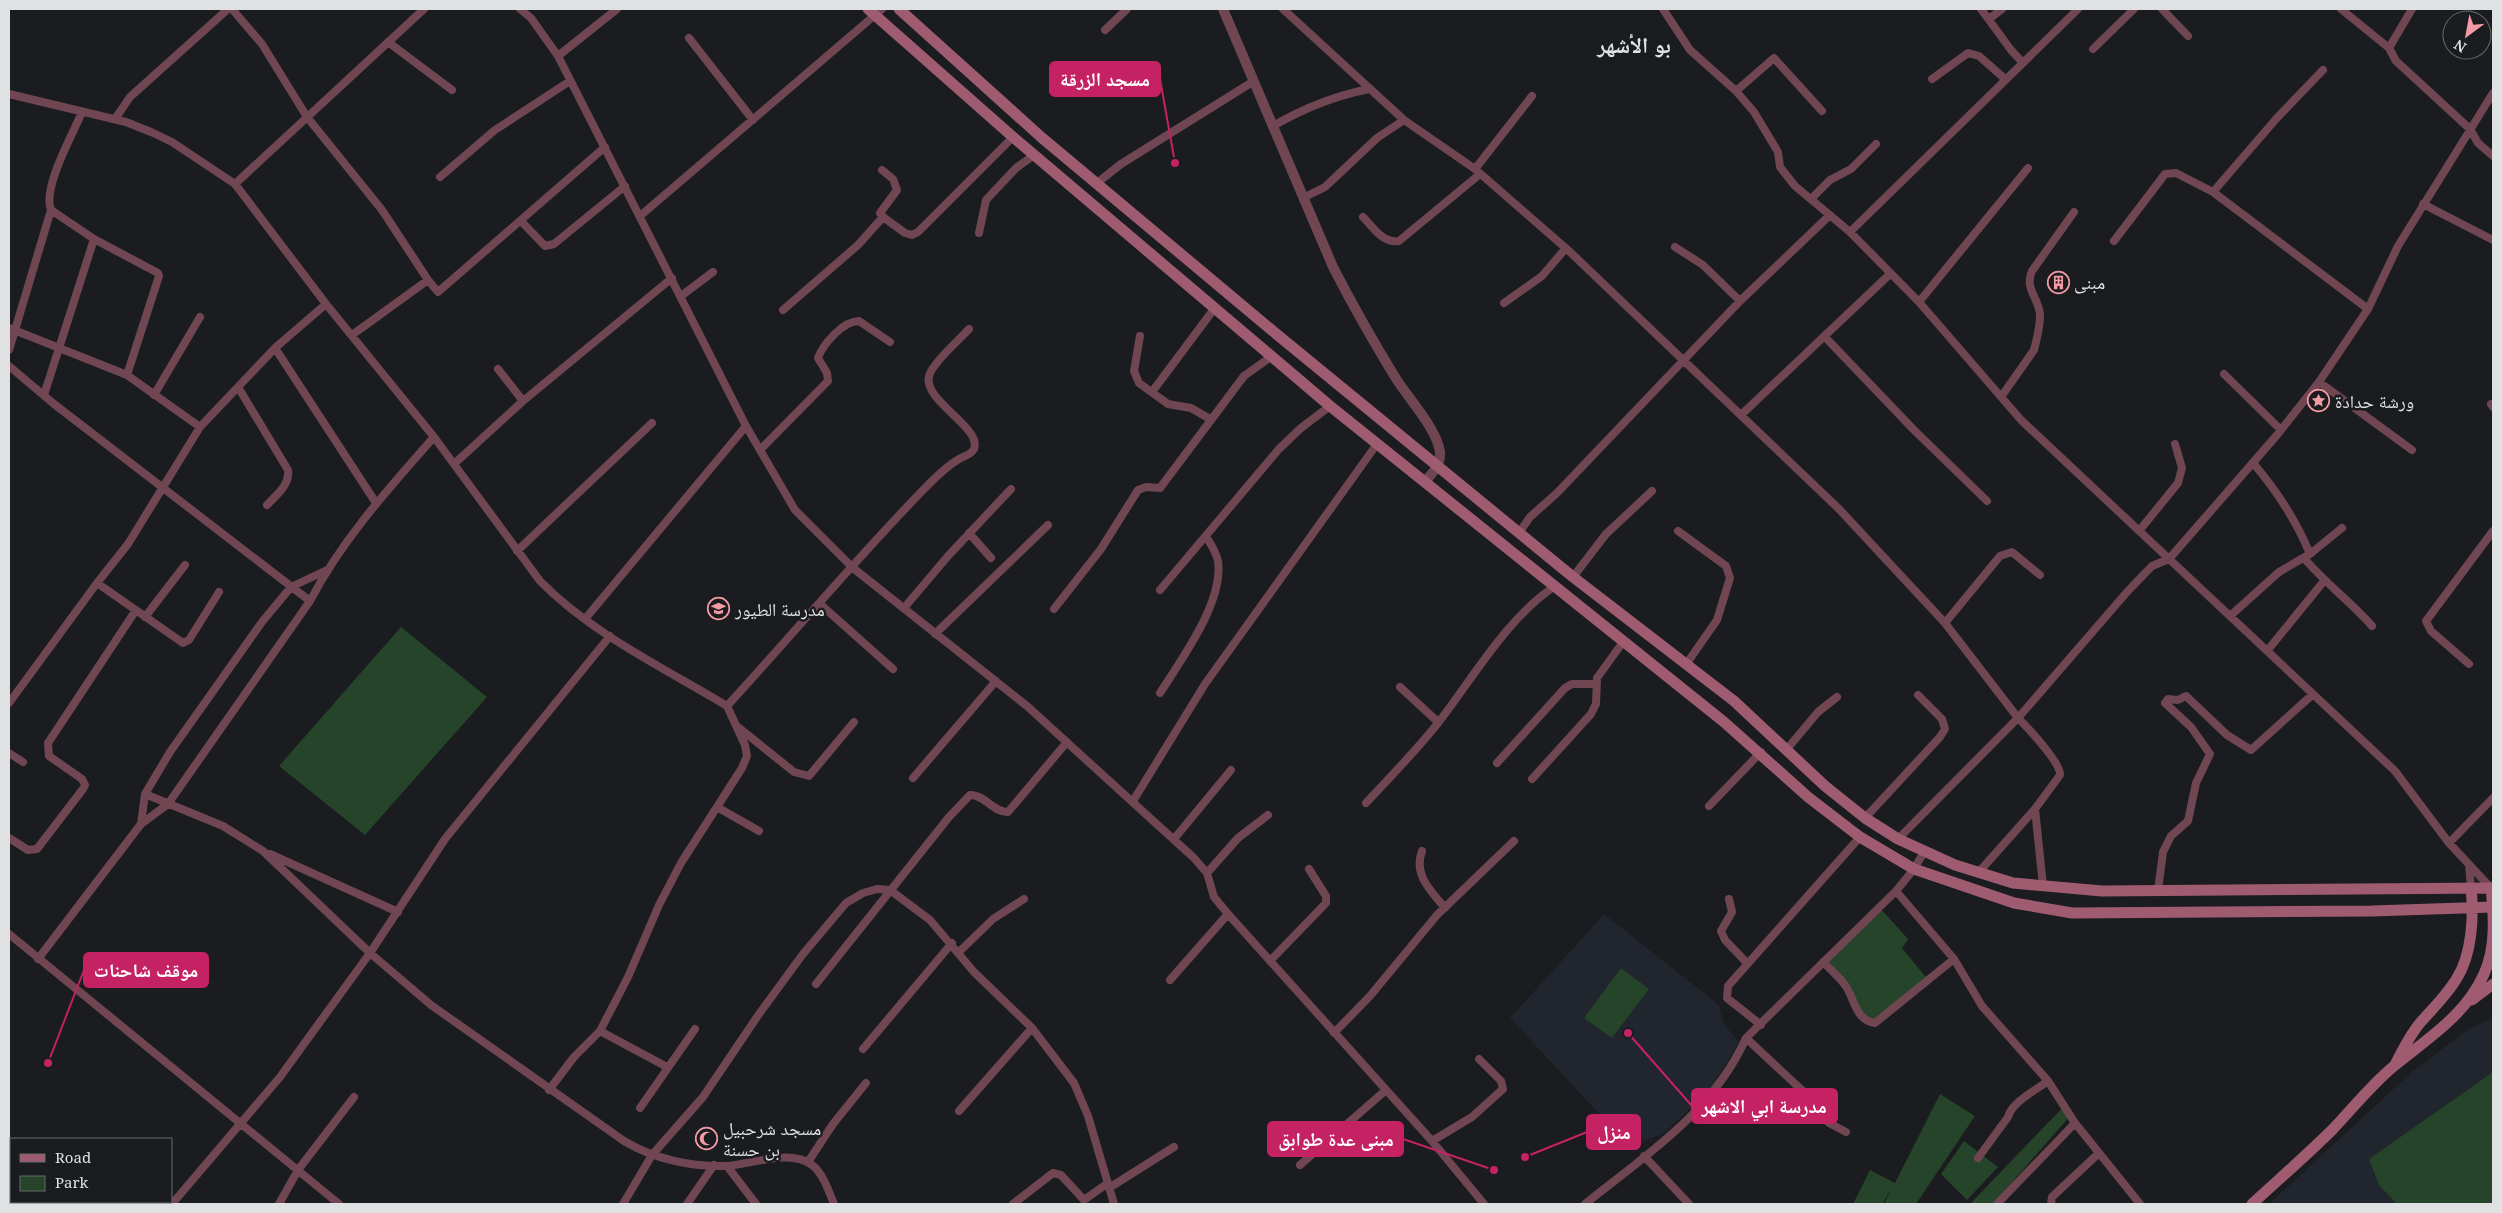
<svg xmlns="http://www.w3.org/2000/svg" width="2502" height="1213" viewBox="0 0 2502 1213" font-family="'Noto Serif','Noto Naskh Arabic',serif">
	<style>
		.built { fill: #21252d }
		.green { fill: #264429 }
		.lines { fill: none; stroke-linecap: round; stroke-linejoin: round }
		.minor { stroke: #704653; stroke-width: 8 }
		.tertiary { stroke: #704653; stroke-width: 10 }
		.secondary { stroke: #9f5c71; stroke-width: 11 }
		.labels { text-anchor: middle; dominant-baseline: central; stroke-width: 5; stroke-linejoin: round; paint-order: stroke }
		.poi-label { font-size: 18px; fill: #e0e1e3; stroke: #1a1c1f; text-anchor: start }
		.district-label { font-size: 22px; font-weight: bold; fill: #e0e1e3; stroke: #1a1c1f }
		.leader { fill: none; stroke: #c42262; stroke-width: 2 }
		.callout-dot { fill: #c42262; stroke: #1a1c1f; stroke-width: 2 }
		.callout { fill: #c42262; stroke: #c42262; stroke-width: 2 }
		.callout-label { font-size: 19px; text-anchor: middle; font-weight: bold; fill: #fff }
	</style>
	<rect width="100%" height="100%" fill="#1a1c1f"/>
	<path class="built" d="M1604 914 1719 1005 1723 1022 1739 1043 1709 1091 1663 1134 1629 1146 1510 1018Z
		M2493 1018V1204H2269L2413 1071 2470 1028Z"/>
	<path class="green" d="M401 627 487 697 365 835 279 766Z
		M1880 908 1908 939 1902 948 1929 981 1869 1022 1823 962Z
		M1621 968 1649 989 1612 1038 1584 1018Z
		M2493 1072V1204H2397L2379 1185 2369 1159Z
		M1940 1094 1975 1116 1916 1204H1884L1891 1190 1882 1204H1853L1870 1170 1895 1183Z
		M2065 1105 2071 1115 1993 1204H1970Z
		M1964 1141 1998 1167 1967 1200 1941 1174Z"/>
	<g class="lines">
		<path class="minor" d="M232 9 262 44 307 117 382 210 428 280 438 292 605 147
			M520 9 531 18 558 56 746 426 795 510 853 568 1027 706 1194 858 1207 873 1214 897 1228 914 1432 1141 1484 1204
			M1283 9 1404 120 1475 169 1569 251 1839 509 1945 623 2018 718 1898 839
			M1663 9 1690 50 1736 91 1754 112 1778 152 1780 167 1795 186 1850 232 1919 302 2021 420 2395 771 2449 843 2491 888
			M1981 9 2011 50 2022 62
			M2162 9 2188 36
			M2341 9 2389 48 2396 61 2470 129 2478 143 2493 156
			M1989 19 2002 9
			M1105 30 1127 9
			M689 38 753 120
			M388 42 452 90
			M2389 48 2412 9
			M2093 49 2134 9
			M558 56 617 9
			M2323 70 2276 119 2213 192 2368 309
			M1932 79 1968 53 1979 56 2005 79
			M1736 91 1774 58 1822 111
			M9 94 126 122 151 132 172 142 235 184 326 304 434 437 540 581C592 634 664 668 727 706 793 634 856 559 924 489 935 478 945 467 959 459 964 456 971 455 974 449 983 426 915 398 931 371 940 356 957 342 969 329
			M82 112C73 134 42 188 51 210L94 239 158 273 159 276 127 375
			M115 119 130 97 228 9
			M1273 126C1304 108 1334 96 1369 89
			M1475 169 1532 96
			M882 170 893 179 897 190 880 213 883 217
			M440 177 495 130 570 81
			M1097 183 1121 164 1254 81
			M235 184 424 9
			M1303 198 1325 187 1377 138 1404 120
			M1812 198 1830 180 1851 169 1876 144
			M2423 204 2493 240
			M640 216 882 9
			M1363 217C1373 227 1383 244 1399 241L1480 174
			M521 221 545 246 554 244 625 186
			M1850 232 2078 9
			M979 233 986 200 1016 168 1034 155
			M2114 241 2165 174 2176 173 2213 192
			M1675 247 1703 265 1740 301
			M681 296 713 272
			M1919 302 2028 168
			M1504 303 1542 276 1566 248
			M326 304 275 348 376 503
			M783 310 858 245 883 217 905 233 912 235 918 232 1013 137
			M9 328 127 375 200 427
			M352 335 428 280
			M1140 336 1134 371 1139 383 1168 404 1191 408 1210 419
			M1825 337 1914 430 1987 501
			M9 350 51 210
			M9 366 54 404 310 601
			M2224 374 2281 430
			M2319 382 2412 450
			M238 387 288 470C290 485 277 494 267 505
			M1152 392 1214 309
			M44 395 94 239
			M154 395 200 317
			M2001 397 2034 350C2037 339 2040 327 2040 315 2039 298 2024 289 2032 271L2074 212
			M523 401 672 278
			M2491 404 2493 407
			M1741 415 1890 274
			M760 450 828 381 827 373 818 358C823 344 843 321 859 321L890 342
			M2253 463C2277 491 2296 520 2310 554
			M454 464 523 401 498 369
			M1678 531 1726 566 1730 578 1717 620 1687 663
			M2139 531 2178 483 2182 468 2175 444
			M969 533 991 558
			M1519 533 1530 517 1557 493 1740 301 1830 215
			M517 551 652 423
			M2304 558C2325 583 2351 602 2372 626
			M1573 577 1606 534 1652 491
			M97 583 183 643 189 640 219 592
			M1160 590 1279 449 1301 428 1330 406
			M820 604 893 669
			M904 608 948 556 1011 489
			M1054 609 1101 549 1138 490 1146 487 1160 488 1244 376 1272 356
			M2230 616 2279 572 2310 554 2342 528
			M145 617 185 565
			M585 619 746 426
			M1945 623 2000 556 2012 552 2040 575
			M935 634 1048 525
			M2267 651 2324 581
			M2469 664 2431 631 2426 621 2493 531
			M1400 687 1438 722
			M1160 693C1181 660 1224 602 1218 561 1216 552 1211 544 1206 537
			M9 703 97 583 128 544 200 427 275 348
			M738 727 794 772 809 776 854 722
			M1787 749 1818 712 1837 697
			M9 753 23 762
			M1497 763 1565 688 1572 684H1595
			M913 778 996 681
			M1532 779 1591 714 1596 704 1597 678 1623 642
			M145 794 223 826 263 851 370 953 431 1005 624 1141C654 1159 691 1167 726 1166 750 1165 790 1148 812 1165 823 1173 829 1192 834 1204
			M1133 801 1205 684 1377 444
			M1366 803C1390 777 1416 751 1438 723 1473 678 1507 618 1555 586
			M1709 806 1761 752
			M717 807 759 831
			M2035 809 2043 886
			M1865 818 1940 737 1945 729 1942 719 1918 695
			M141 824 145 794 170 752 262 622 291 587 327 570
			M9 838 28 850 37 849 83 789 85 785 82 779 49 756 48 743 136 610
			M1174 839 1231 770
			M2449 843 2493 798
			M1422 851C1413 875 1431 891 1445 908
			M1924 852 1914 869 1896 891 1954 959 1982 1006 2048 1081 2075 1123 2140 1204
			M270 854 398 912
			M2469 865 2471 888
			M1207 873 1238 838 1268 815
			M1978 873 2035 809 2060 775C2061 763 2028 728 2018 718L2127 592 2152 566 2169 559 2277 435 2319 382 2368 309 2398 246 2493 93
			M2158 890 2163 852 2171 836 2188 821 2196 783 2210 754 2191 727 2165 703 2168 699 2178 700 2186 696 2227 735 2251 750 2312 695
			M1729 899 1732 912 1721 931 1725 940 1747 963
			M9 934 339 1204
			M959 952 993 919 1024 899
			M38 959 141 824 168 804 310 601C342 540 388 489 434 437
			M1270 961 1326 903V896L1309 869
			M1823 962C1831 970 1839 977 1845 985 1855 999 1855 1020 1875 1023L1954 959
			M1170 980 1228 914
			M816 984 949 817 970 795C984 794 994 813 1008 812L1067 742
			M1761 1025 1727 998 1728 986 1860 837
			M600 1031 667 1067
			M1334 1033 1370 996 1437 915 1514 841
			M1746 1038 1806 1094 1811 1107 1829 1123 1846 1132
			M863 1049 952 943
			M549 1090 574 1057 600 1031 628 977 659 905 681 863 742 768 747 756 745 745 727 706
			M640 1108 695 1029
			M959 1111 1032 1028
			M1432 1141 1472 1117 1503 1089 1501 1081 1479 1059
			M1644 1156 1689 1204
			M1978 1158 2008 1117C2012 1102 2036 1090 2048 1081
			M808 1162 833 1124 866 1083
			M1300 1165 1386 1090
			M727 1166 756 1204
			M1109 1188 1174 1147
			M172 1204 280 1077 370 953 445 839 610 636
			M279 1204 298 1170 354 1097
			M623 1204 652 1155 703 1097 759 1014 803 954 846 903 863 893 877 889 890 890 930 920 974 972 1032 1028 1074 1083 1088 1116 1114 1204
			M687 1204 714 1165
			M1013 1204 1053 1173 1061 1175 1084 1200 1108 1183
			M1585 1204C1646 1155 1713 1112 1746 1038L1896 891
			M1997 1204 2075 1123
			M2051 1204 2052 1197 2099 1153"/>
		<path class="tertiary" d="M1223 9 1333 267C1352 304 1373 341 1395 377 1408 398 1437 429 1440 452 1441 465 1432 473 1425 482"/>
		<path class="secondary" d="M868 9 1013 137 1330 406 1724 722 1808 797 1860 837 1914 869 2014 903 2072 913 2372 911 2493 907
			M899 9 1041 137 1280 337 1573 577 1734 701 1825 786 1865 818 1898 839 1955 865 2013 883 2102 891 2493 888
			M2472 1000 2493 984
			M2396 1063C2403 1049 2410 1035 2420 1023 2433 1008 2447 995 2457 978 2472 954 2474 916 2471 888
			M2252 1204C2279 1179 2307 1155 2333 1129 2353 1108 2372 1084 2394 1066 2427 1039 2466 1015 2484 974 2496 948 2494 916 2491 888"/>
	</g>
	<defs>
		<symbol id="building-ring" viewBox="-11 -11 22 22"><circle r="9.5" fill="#1a1c1f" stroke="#f49aa5" stroke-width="1.5"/><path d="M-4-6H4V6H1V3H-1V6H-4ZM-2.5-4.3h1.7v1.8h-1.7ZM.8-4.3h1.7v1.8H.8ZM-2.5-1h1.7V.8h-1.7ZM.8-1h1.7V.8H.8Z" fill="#f49aa5"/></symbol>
		<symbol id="sight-ring" viewBox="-11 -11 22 22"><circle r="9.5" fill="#1a1c1f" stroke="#f49aa5" stroke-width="1.5"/><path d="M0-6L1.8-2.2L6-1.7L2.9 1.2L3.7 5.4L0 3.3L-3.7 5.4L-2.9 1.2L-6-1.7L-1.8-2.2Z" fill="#f49aa5"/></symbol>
		<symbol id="school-ring" viewBox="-11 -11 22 22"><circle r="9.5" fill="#1a1c1f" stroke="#f49aa5" stroke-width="1.5"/><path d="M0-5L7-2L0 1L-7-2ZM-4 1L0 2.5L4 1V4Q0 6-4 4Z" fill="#f49aa5"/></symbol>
		<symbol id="mosque-ring" viewBox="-11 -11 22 22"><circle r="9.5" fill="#1a1c1f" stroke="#f49aa5" stroke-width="1.5"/><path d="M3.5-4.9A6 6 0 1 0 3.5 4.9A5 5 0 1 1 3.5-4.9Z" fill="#f49aa5"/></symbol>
	</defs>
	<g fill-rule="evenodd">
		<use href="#building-ring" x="2046" y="270" width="25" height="25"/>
		<use href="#sight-ring" x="2306" y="388" width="25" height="25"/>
		<use href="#school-ring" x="706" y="596" width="25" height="25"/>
		<use href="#mosque-ring" x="694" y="1126" width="25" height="25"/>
	</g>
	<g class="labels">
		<g class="poi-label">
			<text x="2074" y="282">مبنى</text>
			<text x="2335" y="401">ورشة حدادة</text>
			<text x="735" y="609">مدرسة الطيور</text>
			<text x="723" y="1128">مسجد شرحبيل<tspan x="723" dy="21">بن حسنة</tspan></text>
		</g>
		<g class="district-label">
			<text x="1634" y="44">بو الأشهر</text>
		</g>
	</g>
	<path class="leader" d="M1175 163L1160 79M48 1063L84 970M1628 1033L1692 1106M1525 1157L1587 1132M1494 1170L1403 1139"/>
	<g class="callout-dot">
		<circle cx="1175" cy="163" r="5"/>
		<circle cx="48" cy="1063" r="5"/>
		<circle cx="1628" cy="1033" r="5"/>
		<circle cx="1525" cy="1157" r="5"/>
		<circle cx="1494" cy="1170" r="5"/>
	</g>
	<g class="callout">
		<rect x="1050" y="62" width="110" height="34" rx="5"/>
		<rect x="84" y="953" width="124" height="34" rx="5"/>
		<rect x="1692" y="1089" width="145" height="34" rx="5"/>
		<rect x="1587" y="1115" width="53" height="34" rx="5"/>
		<rect x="1268" y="1122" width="135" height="34" rx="5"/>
	</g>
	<g class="callout-label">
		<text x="1105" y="86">مسجد الزرقة</text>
		<text x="146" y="977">موقف شاحنات</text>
		<text x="1764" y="1113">مدرسة ابي الاشهر</text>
		<text x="1614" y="1139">منزل</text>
		<text x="1336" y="1146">مبنى عدة طوابق</text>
	</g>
	<rect width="2502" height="1213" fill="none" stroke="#e0e1e3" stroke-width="20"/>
	<rect x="10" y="1138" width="162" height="65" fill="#1a1c1f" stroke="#696b6d"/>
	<rect x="20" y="1154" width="25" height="8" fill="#9f5c71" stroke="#696b6d"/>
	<text x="55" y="1163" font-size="15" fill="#e0e1e3">Road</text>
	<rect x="20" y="1176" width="25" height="15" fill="#264429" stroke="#696b6d"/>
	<text x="55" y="1188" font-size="15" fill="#e0e1e3">Park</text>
	<g transform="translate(2467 35) rotate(212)"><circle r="24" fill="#1a1c1f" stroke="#696b6d"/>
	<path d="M0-4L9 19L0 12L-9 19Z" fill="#f49aa5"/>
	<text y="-8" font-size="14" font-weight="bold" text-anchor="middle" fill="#e0e1e3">N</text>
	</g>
</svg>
